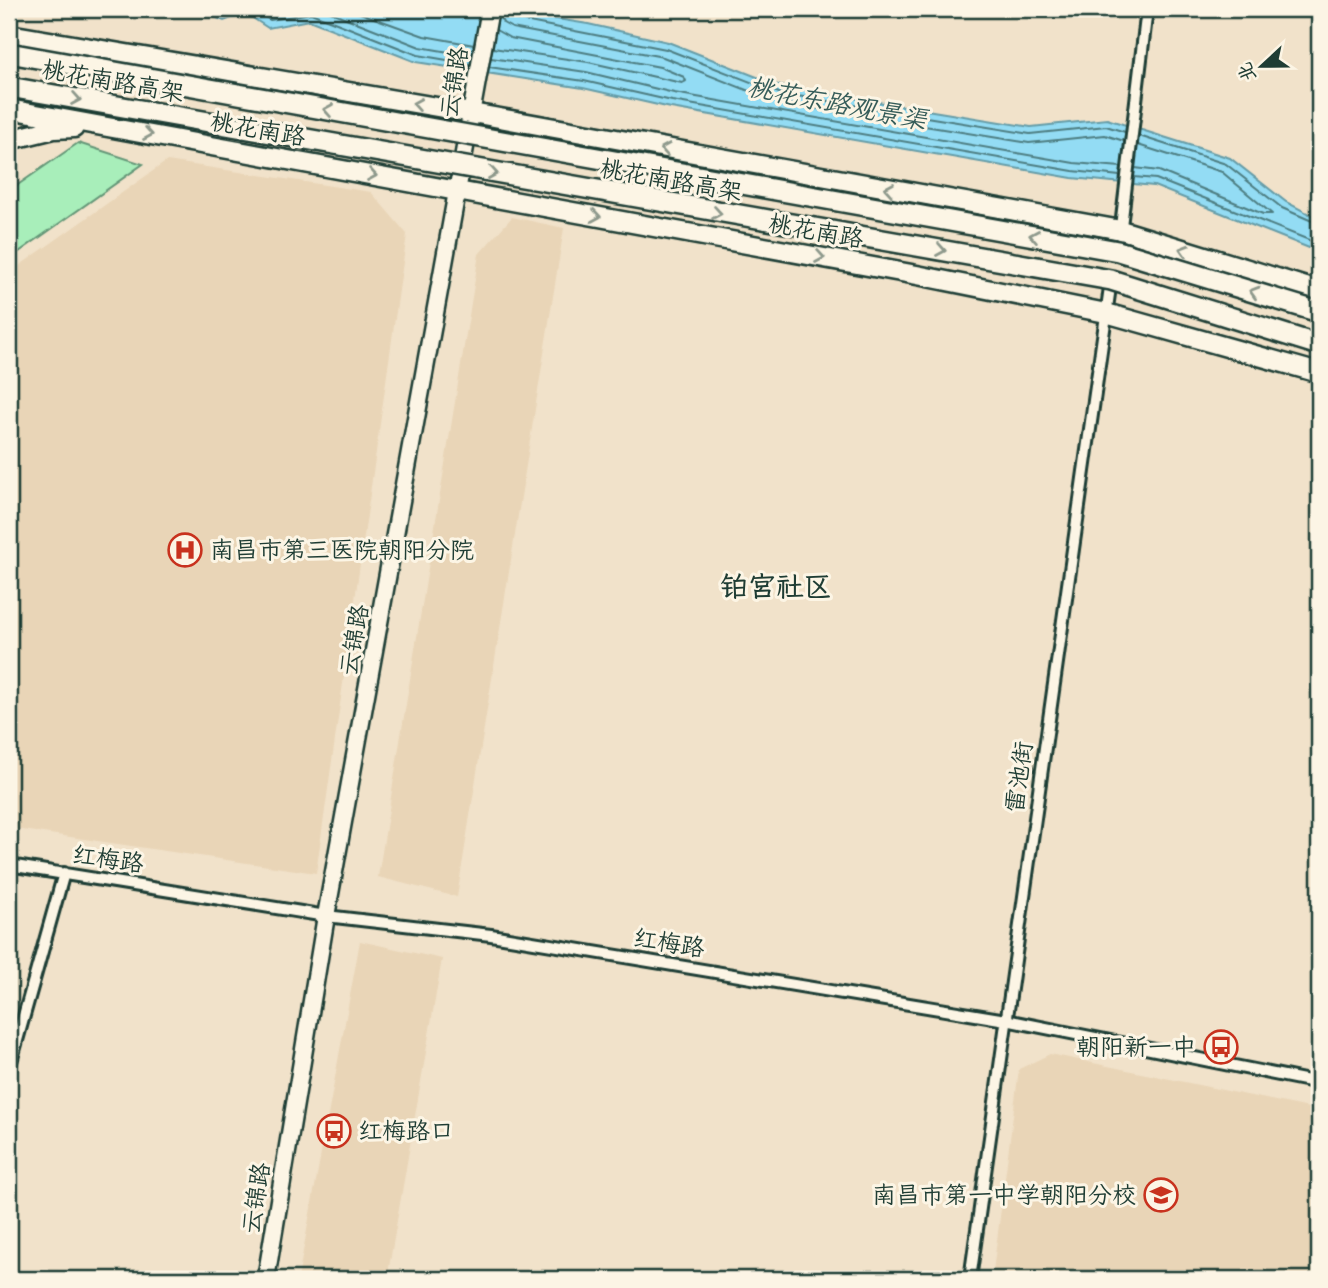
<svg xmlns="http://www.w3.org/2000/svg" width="1328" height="1288" viewBox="0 0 1328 1288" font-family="'Comic Neue','LXGW WenKai TC',sans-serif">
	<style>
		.built { fill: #e9d5b7 }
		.green { fill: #a8eeba; stroke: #649677; stroke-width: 2 }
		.water { fill: #93dcf4; stroke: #659ca7; stroke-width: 2 }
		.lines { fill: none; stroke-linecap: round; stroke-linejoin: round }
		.shore { stroke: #4d7d81; stroke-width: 2 }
		.street-casing { stroke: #1f3d34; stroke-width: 16 }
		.secondary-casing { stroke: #1f3d34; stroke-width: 21 }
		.primary-casing { stroke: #1f3d34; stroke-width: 23 }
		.street { stroke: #fcf5e5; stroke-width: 10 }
		.secondary { stroke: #fcf5e5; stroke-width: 16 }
		.primary { stroke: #fcf5e5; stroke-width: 18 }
		.highway-bridge-casing { stroke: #1f3d34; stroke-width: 24; stroke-linecap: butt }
		.highway-bridge { stroke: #fcf5e5; stroke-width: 19 }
		.oneway { stroke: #8e998c }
		.labels { text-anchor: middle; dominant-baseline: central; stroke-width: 6; stroke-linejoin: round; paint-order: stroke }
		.street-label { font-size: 24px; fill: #1f3d34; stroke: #fcf5e5 }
		.poi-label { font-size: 24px; fill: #1f3d34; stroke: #fcf5e5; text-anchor: start }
		.water-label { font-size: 26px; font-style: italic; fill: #365d5a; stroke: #fcf5e5 }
		.quarter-label { font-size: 28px; font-weight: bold; fill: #1f3d34; stroke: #fcf5e5 }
	</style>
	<rect width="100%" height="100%" fill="#f1e2ca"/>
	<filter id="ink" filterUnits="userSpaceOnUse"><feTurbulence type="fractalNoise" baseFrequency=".0143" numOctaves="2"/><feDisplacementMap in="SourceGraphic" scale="14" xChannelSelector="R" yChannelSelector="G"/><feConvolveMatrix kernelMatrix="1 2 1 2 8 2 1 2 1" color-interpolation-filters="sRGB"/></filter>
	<g filter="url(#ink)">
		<path class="built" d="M167 161 371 192 407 234 316 873 9 828V273Z
			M512 217 564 228 457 897 378 877 479 254Z
			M360 941 442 959 387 1279H298Z
			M1050 1054 1319 1110V1279H992L1019 1069Z"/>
		<path class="green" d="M78 143 143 164 9 259V191Z"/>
		<path class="water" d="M160 9H495L588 24 668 42 780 86 1031 127 1107 119 1230 158 1286 202 1319 219V252L1154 186 1072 178 671 108 583 88 416 62 309 20 268 28 245 13 224 21 196 9Z"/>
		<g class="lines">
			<path class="shore" d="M252 9 270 20 311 13 418 55 470 64
				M323 9 420 47 472 56
				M349 9 424 36 474 45
				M507 9 508 15 514 19 666 49 779 93 1030 134 1106 126 1125 132
				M499 15 503 23 512 28 663 57 777 102 1029 143 1105 135 1124 141
				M493 48 588 62 682 83 686 81 684 77 660 67 510 38 496 30
				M491 58 586 72 674 93 1074 163 1121 167
				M489 67 584 81 672 101 1073 171 1120 176
				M1139 136 1226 164 1282 208 1319 224
				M1135 168 1159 171 1263 214H1272L1222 172 1138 145
				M1134 177 1156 179 1319 244"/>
			<defs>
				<path id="street" d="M1120 235 1147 9
					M9 865 326 916 491 935 1006 1020 1319 1083
					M9 1069 64 873
					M970 1279 1111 280"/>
				<path id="secondary" d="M266 1279 326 916 490 9"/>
				<path id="primary" d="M9 34 472 113 1121 230 1319 291
					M9 109 917 275 1106 313 1319 373
					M9 140 54 129 74 128"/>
			</defs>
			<use href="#street" class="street-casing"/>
			<use href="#secondary" class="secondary-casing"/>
			<use href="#primary" class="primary-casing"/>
			<use href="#street" class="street"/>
			<use href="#secondary" class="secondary"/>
			<use href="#primary" class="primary"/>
			<defs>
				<path id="highway-bridge" d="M9 53 1118 251 1319 312
					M9 87 1111 280 1319 345"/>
			</defs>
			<use href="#highway-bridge" class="highway-bridge-casing"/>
			<use href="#highway-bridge" class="highway-bridge"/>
		</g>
		<defs><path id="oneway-chevron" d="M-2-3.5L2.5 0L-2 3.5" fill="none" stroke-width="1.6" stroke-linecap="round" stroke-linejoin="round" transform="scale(1.75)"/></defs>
		<g class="oneway">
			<use href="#oneway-chevron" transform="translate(76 99) rotate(10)"/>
			<use href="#oneway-chevron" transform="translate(417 104) rotate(-170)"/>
			<use href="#oneway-chevron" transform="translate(328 110) rotate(-170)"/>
			<use href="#oneway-chevron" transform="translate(148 134) rotate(10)"/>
			<use href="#oneway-chevron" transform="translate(665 149) rotate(-170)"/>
			<use href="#oneway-chevron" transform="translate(493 173) rotate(10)"/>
			<use href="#oneway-chevron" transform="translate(372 175) rotate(10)"/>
			<use href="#oneway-chevron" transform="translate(889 189) rotate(-170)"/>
			<use href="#oneway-chevron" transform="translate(717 213) rotate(9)"/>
			<use href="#oneway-chevron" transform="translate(596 216) rotate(10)"/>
			<use href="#oneway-chevron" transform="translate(1034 236) rotate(-170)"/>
			<use href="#oneway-chevron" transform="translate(941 250) rotate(10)"/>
			<use href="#oneway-chevron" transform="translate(1184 250) rotate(-163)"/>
			<use href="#oneway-chevron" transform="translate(820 257) rotate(10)"/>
			<use href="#oneway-chevron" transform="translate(1254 292) rotate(-163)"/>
		</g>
	</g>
	<defs>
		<symbol id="hospital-ring" viewBox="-11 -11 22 22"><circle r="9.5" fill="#fcf5e5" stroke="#c8321e" stroke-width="1.5"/><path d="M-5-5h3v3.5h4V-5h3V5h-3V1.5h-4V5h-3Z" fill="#c8321e"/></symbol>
		<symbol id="bus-ring" viewBox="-11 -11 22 22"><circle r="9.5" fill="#fcf5e5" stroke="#c8321e" stroke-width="1.5"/><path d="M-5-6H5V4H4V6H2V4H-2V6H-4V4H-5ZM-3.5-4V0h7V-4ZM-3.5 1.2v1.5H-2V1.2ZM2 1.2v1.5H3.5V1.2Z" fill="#c8321e"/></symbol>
		<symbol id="school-ring" viewBox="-11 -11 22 22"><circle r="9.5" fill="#fcf5e5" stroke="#c8321e" stroke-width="1.5"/><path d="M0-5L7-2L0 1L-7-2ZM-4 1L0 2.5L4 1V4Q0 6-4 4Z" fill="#c8321e"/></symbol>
	</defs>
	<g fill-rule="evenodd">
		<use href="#hospital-ring" x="166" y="531" width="38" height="38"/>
		<use href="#bus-ring" x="1202" y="1028" width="38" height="38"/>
		<use href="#bus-ring" x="315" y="1112" width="38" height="38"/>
		<use href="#school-ring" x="1142" y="1176" width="38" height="38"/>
	</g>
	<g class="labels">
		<g class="street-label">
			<text transform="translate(113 81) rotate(10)">桃花南路高架</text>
			<text transform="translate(454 82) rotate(-81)">云锦路</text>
			<text transform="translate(258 129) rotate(10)">桃花南路</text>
			<text transform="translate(671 180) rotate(10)">桃花南路高架</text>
			<text transform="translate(816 231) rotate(10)">桃花南路</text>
			<text transform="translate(354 640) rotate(-80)">云锦路</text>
			<text transform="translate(1019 777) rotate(-82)">雷池街</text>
			<text transform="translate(108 859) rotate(8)">红梅路</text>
			<text transform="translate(669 943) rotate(9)">红梅路</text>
			<text transform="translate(256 1198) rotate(-81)">云锦路</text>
		</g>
		<g class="poi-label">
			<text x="210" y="550">南昌市第三医院朝阳分院</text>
			<text x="1196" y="1047" text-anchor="end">朝阳新一中</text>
			<text x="358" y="1131">红梅路口</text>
			<text x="1136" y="1195" text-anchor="end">南昌市第一中学朝阳分校</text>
		</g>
		<g class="water-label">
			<text transform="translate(837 104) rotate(11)">桃花东路观景渠</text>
		</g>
		<g class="quarter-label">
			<text x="776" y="587">铂宫社区</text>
		</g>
	</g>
	<rect width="1328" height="1288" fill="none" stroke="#fcf5e5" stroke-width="35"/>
	<rect x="18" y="18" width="1293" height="1253" fill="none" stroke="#1f3d34" stroke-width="2.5" filter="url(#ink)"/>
	<g transform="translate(1262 66) rotate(248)" stroke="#fcf5e5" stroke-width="5" paint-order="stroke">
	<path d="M0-5L12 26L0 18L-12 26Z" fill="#1f3d34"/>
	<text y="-10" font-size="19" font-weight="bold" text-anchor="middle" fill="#1f3d34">北</text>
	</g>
</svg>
